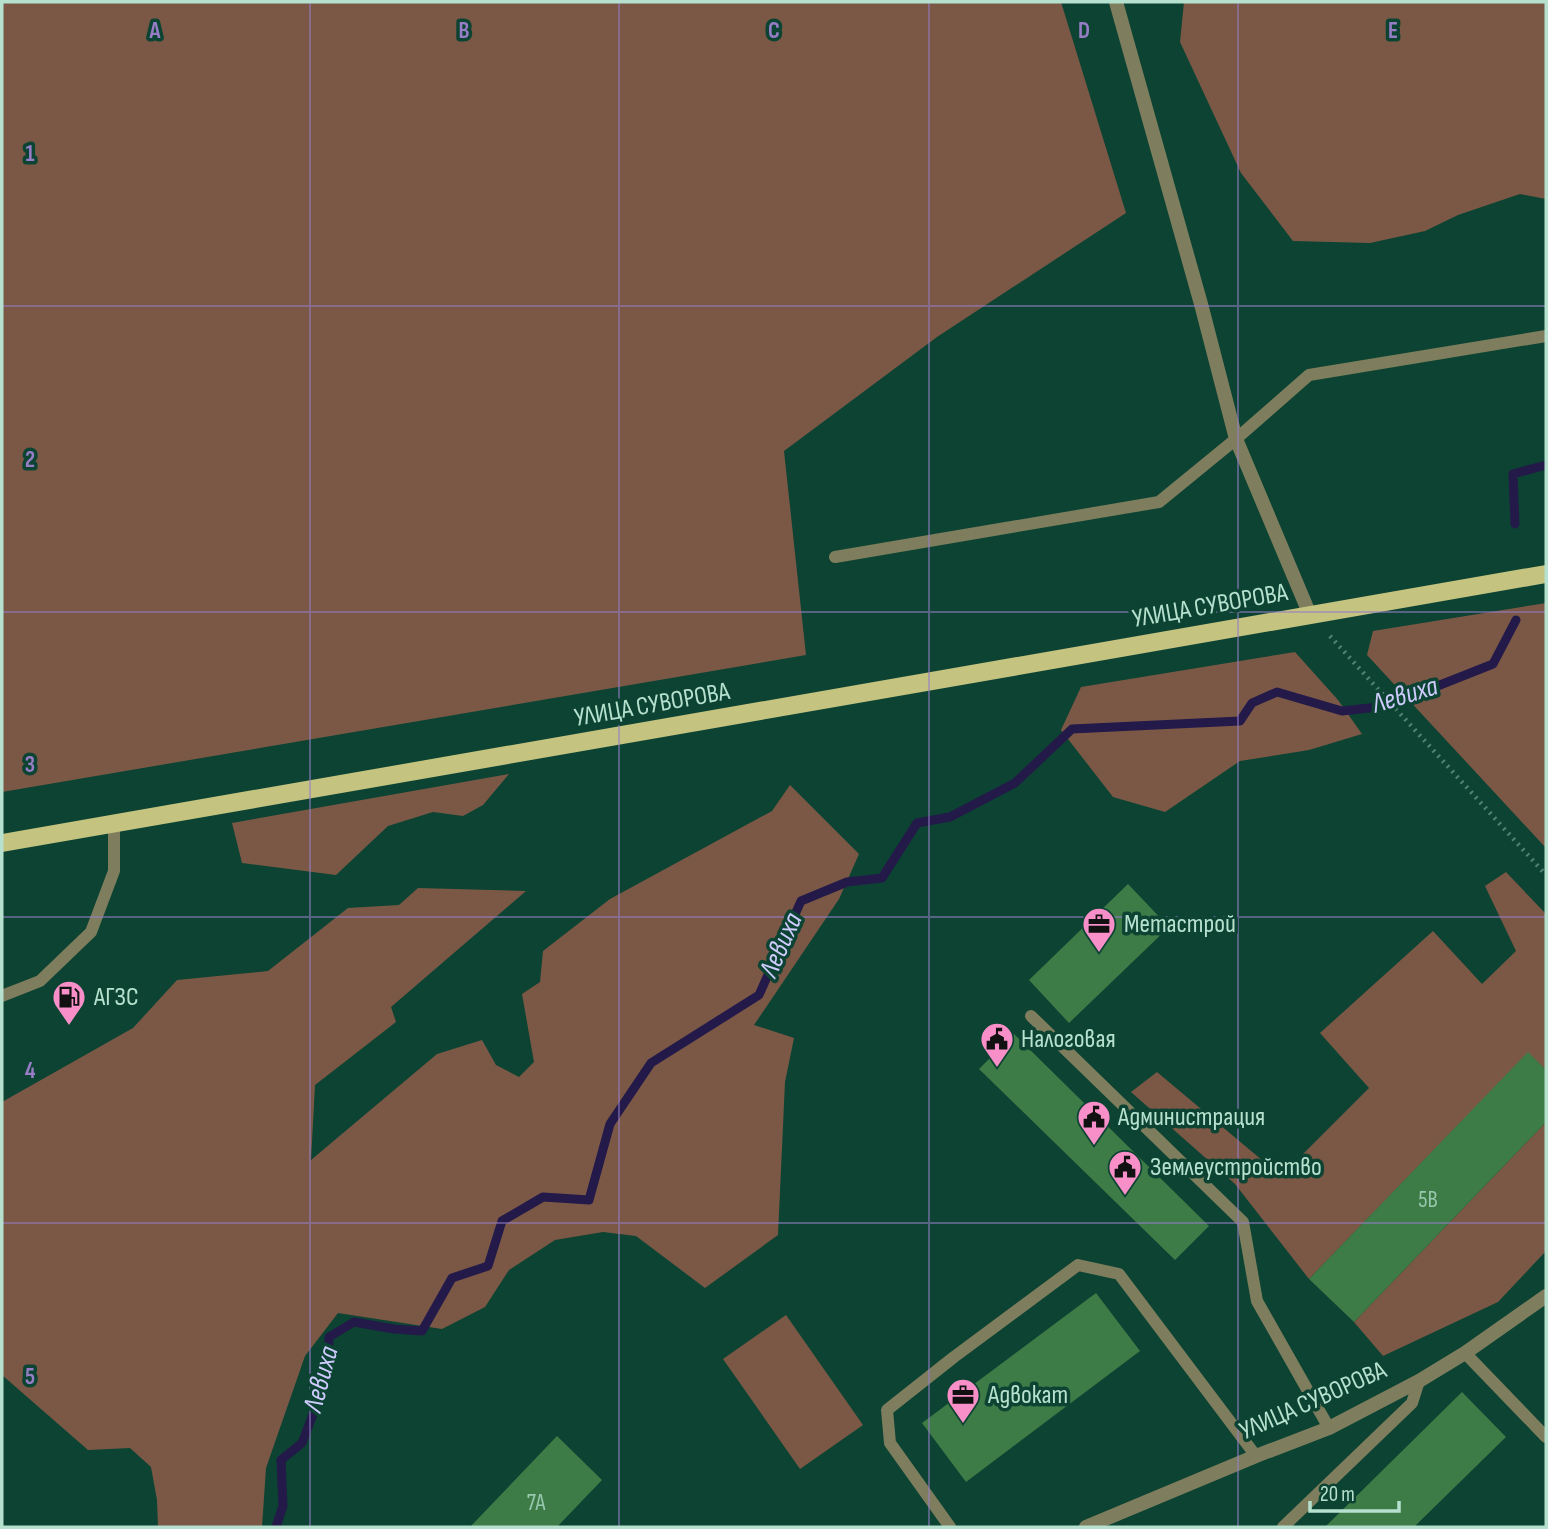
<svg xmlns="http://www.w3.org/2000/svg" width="1548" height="1529" viewBox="0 0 1548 1529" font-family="'Sofia Sans Condensed',sans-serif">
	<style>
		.green { fill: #7b5846 }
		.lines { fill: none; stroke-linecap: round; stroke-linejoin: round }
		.stream { stroke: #231a4a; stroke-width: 9 }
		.building { fill: #3d7b47 }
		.path { stroke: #528372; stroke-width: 4.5; stroke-dasharray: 2 5; stroke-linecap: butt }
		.lane { stroke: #7e7e5e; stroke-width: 12 }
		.street { stroke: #7e7e5e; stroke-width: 14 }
		.primary { stroke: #c4c380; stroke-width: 18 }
		.grid { fill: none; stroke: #967dc6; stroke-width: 2; stroke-opacity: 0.55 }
		.labels { text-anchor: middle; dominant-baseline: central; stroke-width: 7; stroke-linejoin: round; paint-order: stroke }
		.number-label { font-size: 23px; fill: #98c8ad }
		.street-label { font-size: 26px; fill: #b6e1cf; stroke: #0d4332 }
		.poi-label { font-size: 26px; fill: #b6e1cf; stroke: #0d4332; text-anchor: start }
		.water-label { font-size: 28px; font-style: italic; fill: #cecbfd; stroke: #0d4332 }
		.grid-label { font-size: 23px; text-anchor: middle; font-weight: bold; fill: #967dc6; stroke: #0d4332; stroke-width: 7; stroke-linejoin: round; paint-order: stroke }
	</style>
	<rect width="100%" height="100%" fill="#0d4332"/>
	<path class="green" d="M3 2H1061L1126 213 937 337 784 451 806 655 2 792Z
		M1184 2H1546V199L1520 194 1458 215 1425 231 1370 243 1293 241 1241 173 1180 42Z
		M1546 603V848L1367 655 1373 631Z
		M1295 652 1338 700 1362 734 1309 750 1240 761 1165 812 1113 797 1061 730 1081 687Z
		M509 774 483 805 463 816 433 812 388 826 336 875 242 863 232 823Z
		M790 785 859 854 839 899 754 1025 794 1038 785 1082 778 1235 705 1288 636 1236 603 1232 555 1240 509 1270 485 1307 442 1329 338 1313 305 1356 266 1468 262 1527H158L157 1500 151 1467 130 1448 88 1450 2 1375V1102L133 1028 177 980 268 971 348 908 399 905 418 888 526 891 391 1007 396 1022 315 1085 311 1160 437 1054 482 1040 496 1065 519 1077 534 1062 522 994 540 982 543 951 610 899 772 811Z
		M1506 872 1546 914V1070L1528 1053 1309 1279 1235 1184 1131 1092 1157 1072 1281 1176 1369 1088 1320 1033 1433 931 1482 984 1516 951 1485 886Z
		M1546 1122V1251L1498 1302 1383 1356 1354 1322Z
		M786 1315 863 1425 800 1469 723 1359Z"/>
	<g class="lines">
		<path class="stream" d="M1515 524 1513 474 1546 465
			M276 1527 283 1506 281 1460 302 1443 328 1375 329 1337 354 1322 394 1329 422 1331 452 1278 488 1266 502 1221 543 1197 589 1200 610 1124 651 1063 759 995 801 901 847 882 882 878 917 823 950 817 1015 783 1072 729 1240 721 1252 703 1277 692 1342 711 1387 706 1493 664 1516 620"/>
	</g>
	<path class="building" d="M1128 884 1169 927 1069 1023 1029 980Z
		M1014 1034 1209 1226 1175 1260 979 1069Z
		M1528 1052 1546 1070V1122L1354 1322 1309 1279Z
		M1096 1293 1140 1351 966 1482 922 1423Z
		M1462 1392 1506 1437 1414 1527H1325Z
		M557 1436 602 1480 557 1527H470Z"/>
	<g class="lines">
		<path class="path" d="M1330 636 1546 875"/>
		<path class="lane" d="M835 557 1159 502 1236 439 1309 375 1546 336
			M2 996 40 981 91 932 114 871V824
			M1031 1016 1243 1222 1257 1301 1329 1428
			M1465 1353 1546 1437
			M950 1527 890 1443 887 1410 954 1357 1078 1265 1119 1274 1256 1456
			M1283 1527 1412 1403 1419 1381"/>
		<path class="street" d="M1116 2 1201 304 1236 439 1310 615
			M1086 1527 1256 1456 1329 1428 1419 1381 1465 1353 1546 1296"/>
		<path class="primary" d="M2 843 1546 574"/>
	</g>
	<path class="grid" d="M310 2V1527M619 2V1527M929 2V1527M1238 2V1527M2 306H1546M2 612H1546M2 917H1546M2 1223H1546"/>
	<defs>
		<symbol id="office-pin" viewBox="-11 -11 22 30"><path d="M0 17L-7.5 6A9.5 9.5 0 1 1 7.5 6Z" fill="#f98fc8" stroke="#0d4332"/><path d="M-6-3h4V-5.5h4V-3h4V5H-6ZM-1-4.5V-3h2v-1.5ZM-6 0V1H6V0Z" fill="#111"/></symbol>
		<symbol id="fuel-pin" viewBox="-11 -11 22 30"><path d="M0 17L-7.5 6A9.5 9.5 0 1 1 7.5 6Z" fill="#f98fc8" stroke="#0d4332"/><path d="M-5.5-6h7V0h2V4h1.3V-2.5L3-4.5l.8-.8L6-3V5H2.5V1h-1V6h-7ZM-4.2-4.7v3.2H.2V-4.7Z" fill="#111"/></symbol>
		<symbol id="civic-pin" viewBox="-11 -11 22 30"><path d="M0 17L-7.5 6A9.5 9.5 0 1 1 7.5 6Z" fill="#f98fc8" stroke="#0d4332"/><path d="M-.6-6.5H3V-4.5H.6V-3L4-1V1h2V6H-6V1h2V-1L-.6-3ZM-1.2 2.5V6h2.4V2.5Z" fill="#111"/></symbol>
	</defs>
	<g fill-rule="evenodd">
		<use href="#office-pin" x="1080" y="905" width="38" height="52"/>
		<use href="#fuel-pin" x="50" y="978" width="38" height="52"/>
		<use href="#civic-pin" x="978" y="1020" width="38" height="52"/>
		<use href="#civic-pin" x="1075" y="1098" width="38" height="52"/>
		<use href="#civic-pin" x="1106" y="1148" width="38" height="52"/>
		<use href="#office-pin" x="944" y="1376" width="38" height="52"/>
	</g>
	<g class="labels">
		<g class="number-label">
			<text x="1428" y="1200">5В</text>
			<text x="536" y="1503">7А</text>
		</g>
		<g class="street-label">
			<text transform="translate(1210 606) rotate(-10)">УЛИЦА СУВОРОВА</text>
			<text transform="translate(652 705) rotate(-10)">УЛИЦА СУВОРОВА</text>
			<text transform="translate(1313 1401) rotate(-24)">УЛИЦА СУВОРОВА</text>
		</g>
		<g class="poi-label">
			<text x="1124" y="924">Метастрой</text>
			<text x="94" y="997">АГЗС</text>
			<text x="1021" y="1039">Налоговая</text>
			<text x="1118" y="1117">Администрация</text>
			<text x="1150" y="1167">Землеустройство</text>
			<text x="988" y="1395">Адвокат</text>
		</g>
		<g class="water-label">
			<text transform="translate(1405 695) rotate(-17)">Левиха</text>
			<text transform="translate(781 945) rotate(-66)">Левиха</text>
			<text transform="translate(321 1379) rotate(-75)">Левиха</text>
		</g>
	</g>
	<g class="grid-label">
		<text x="155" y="38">A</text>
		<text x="464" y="38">B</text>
		<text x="774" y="38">C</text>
		<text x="1084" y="38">D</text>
		<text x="1393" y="38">E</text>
		<text x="30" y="161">1</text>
		<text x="30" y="467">2</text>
		<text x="30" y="772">3</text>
		<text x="30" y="1078">4</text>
		<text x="30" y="1384">5</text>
	</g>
	<rect width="1548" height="1529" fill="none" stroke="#b6e1cf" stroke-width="7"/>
	<path d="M1310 1501v10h89v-10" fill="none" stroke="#b6e1cf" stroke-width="3.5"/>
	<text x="1320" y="1501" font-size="21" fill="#b6e1cf" stroke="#0d4332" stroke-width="5" paint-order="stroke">20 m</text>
</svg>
